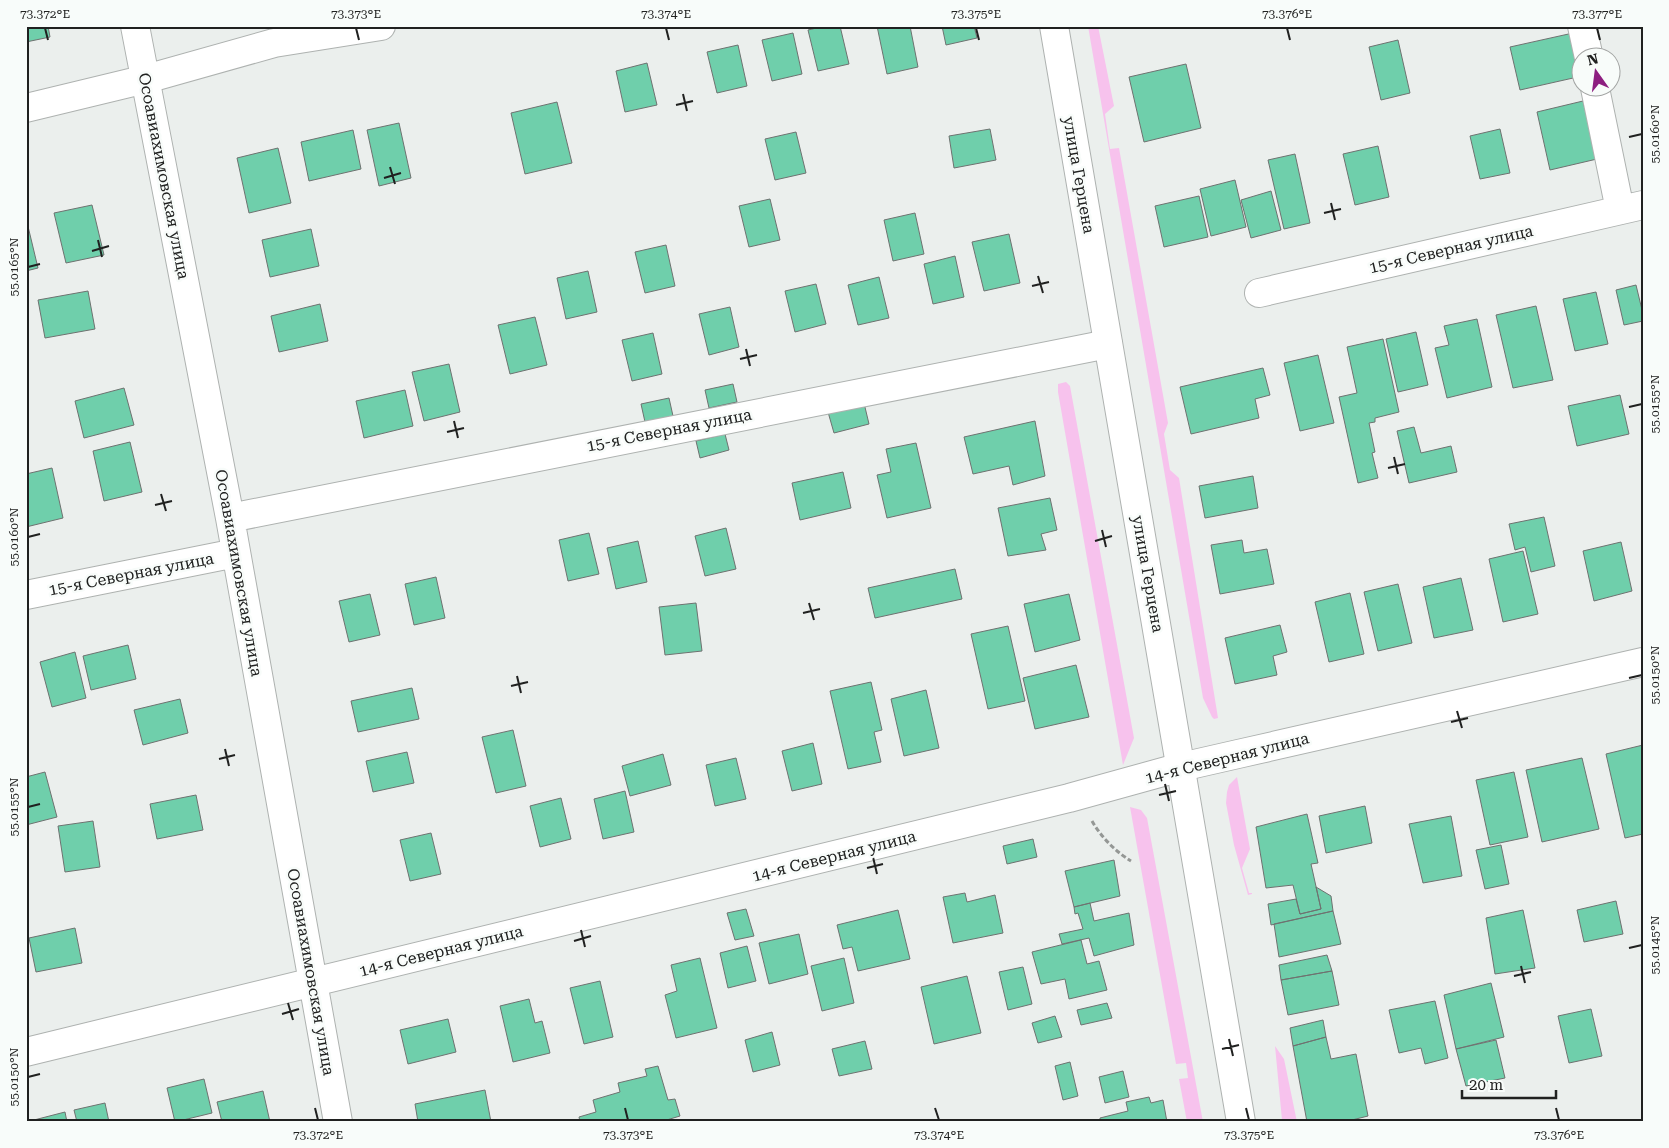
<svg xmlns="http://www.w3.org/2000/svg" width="1669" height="1148" viewBox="0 0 1669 1148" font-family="'Roboto Serif',serif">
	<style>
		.green { fill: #f7c2ed }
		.building { fill: #6fcfab; stroke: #6e7270 }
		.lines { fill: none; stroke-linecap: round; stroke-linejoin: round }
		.minor-casing { stroke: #aeb2b0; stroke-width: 30 }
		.major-casing { stroke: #aeb2b0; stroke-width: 30 }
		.path { stroke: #949795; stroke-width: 3; stroke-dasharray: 5 2.5; stroke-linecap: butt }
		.minor { stroke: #fff; stroke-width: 28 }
		.major { stroke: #fff; stroke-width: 28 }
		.ticks { fill: none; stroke: #202120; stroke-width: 2 }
		.labels { text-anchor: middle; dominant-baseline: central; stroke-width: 5; stroke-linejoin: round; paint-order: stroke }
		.street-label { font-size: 16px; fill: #202120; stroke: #f8fcfa }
		.neatline { fill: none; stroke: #202120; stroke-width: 2 }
		.ticks-label { font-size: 12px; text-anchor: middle; fill: #202120 }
	</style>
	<rect width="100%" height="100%" fill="#ebefed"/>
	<path class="green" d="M1088 26H1098L1114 106 1105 114 1110 149 1119 148 1168 423 1164 434 1170 470 1179 478 1218 718 1214 719 1212 717 1203 698Z
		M1066 382 1070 386 1134 738 1123 765 1058 392V384Z
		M1237 777 1250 849 1242 868 1249 893H1252V894L1248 895 1234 845 1226 803 1227 792 1229 785Z
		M1130 807 1141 810 1147 818 1203 1122H1187L1179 1079 1188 1078 1186 1063 1176 1064Z
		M1275 1046 1284 1059 1297 1122H1286L1282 1120Z"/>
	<path class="building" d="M26 26H48L50 37 26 42Z
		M825 26H840L849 64 818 71 808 30Z
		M877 26H910L918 67 887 74Z
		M942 26H974L977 38 946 45Z
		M793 33 802 74 772 81 762 40Z
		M1573 33 1582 69V76L1520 90 1510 47Z
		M1398 40 1410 93 1381 100 1369 47Z
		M738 45 747 86 717 93 707 52Z
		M647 63 657 105 625 112 616 71Z
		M1186 64 1201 128 1144 142 1129 77Z
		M1583 101 1597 159 1550 170 1537 112Z
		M557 102 572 163 525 174 511 113Z
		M399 123 411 178 379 186 367 130Z
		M990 129 996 160 954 168 949 136Z
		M1500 129 1510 173 1480 179 1470 136Z
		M353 130 361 169 309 181 301 142Z
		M796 132 806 173 775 180 765 139Z
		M1378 146 1389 197 1355 205 1343 154Z
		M278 148 291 203 249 213 237 158Z
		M1295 154 1310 223 1284 229 1268 160Z
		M1235 180 1246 227 1211 236 1200 189Z
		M1271 191 1281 230 1251 238 1241 200Z
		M1199 196 1208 237 1164 247 1155 206Z
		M770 199 780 240 749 247 739 206Z
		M92 205 104 255 66 263 54 213Z
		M915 213 924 254 893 261 884 220Z
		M26 218 38 268 26 271Z
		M311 229 319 266 270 277 262 240Z
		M1009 234 1020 283 984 291 972 242Z
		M666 245 675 286 645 293 635 252Z
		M955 256 964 297 933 304 924 264Z
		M588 271 597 312 566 319 557 278Z
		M879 277 889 318 858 325 848 285Z
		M816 284 826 324 795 332 785 291Z
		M1636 285 1643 314V321L1624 325 1616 290Z
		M88 291 95 329 45 338 38 300Z
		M1596 292 1608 344 1575 351 1563 299Z
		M320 304 328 341 279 352 271 316Z
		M1536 306 1553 380 1513 388 1496 315Z
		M730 307 739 347 709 355 699 314Z
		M535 317 547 365 510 374 498 325Z
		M1477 319 1492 387 1447 398 1435 348 1449 345 1444 326Z
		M1416 332 1428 385 1398 392 1386 339Z
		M653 333 662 374 632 381 622 340Z
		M1383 339 1399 412 1375 418V422L1369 423 1375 452 1372 453 1378 478 1358 483 1339 397 1357 393 1347 347Z
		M1318 355 1334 423 1300 431 1284 363Z
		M449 364 460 412 424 421 412 372Z
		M1263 368 1270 395 1255 399 1259 418 1191 434 1180 387Z
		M733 384 737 402 709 408 705 390Z
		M124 388 134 425 84 438 75 401Z
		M405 390 413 426 364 438 356 401Z
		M1620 395 1629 434 1577 446 1568 406Z
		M669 398 673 416 645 422 641 404Z
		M864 403 869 424 834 433 828 412Z
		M1035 421 1045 476 1013 485 1009 466 973 474 964 437Z
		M1414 427 1421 453 1451 446 1457 472 1409 483 1397 431Z
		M725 434 729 450 700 458 696 441Z
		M130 442 142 492 104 501 93 451Z
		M916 443 931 508 887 518 877 475 891 472 886 449Z
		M52 468 63 518 26 527V474Z
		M843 472 851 508 800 520 792 483Z
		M1253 476 1258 508 1205 518 1199 486Z
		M1050 498 1057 530 1041 534 1046 550 1008 556 998 508Z
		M1544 517 1555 566 1531 572 1525 547 1515 550 1509 524Z
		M726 528 736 569 705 576 695 536Z
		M589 533 599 574 568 581 559 540Z
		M1242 540 1244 553 1267 549 1274 584 1220 594 1211 545Z
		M638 541 647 582 616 589 607 548Z
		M1621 542 1632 591 1594 601 1583 551Z
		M1523 551 1538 614 1503 622 1489 559Z
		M955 569 962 599 875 618 868 588Z
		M436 577 445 618 414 625 405 584Z
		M1461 578 1473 630 1434 638 1423 587Z
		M1398 584 1412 643 1378 651 1364 592Z
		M1350 593 1364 654 1329 662 1315 602Z
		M370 594 380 635 349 642 339 601Z
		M1069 594 1080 640 1035 652 1024 604Z
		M696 603 702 651 665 655 659 607Z
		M1280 625 1287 652 1273 656 1277 675 1235 684 1225 638Z
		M1008 626 1025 701 988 709 971 634Z
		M128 645 136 679 91 690 83 656Z
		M75 652 86 698 52 707 40 662Z
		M1076 665 1089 717 1035 729 1023 678Z
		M871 682 882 730 874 732 881 762 848 769 830 691Z
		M412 688 419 719 358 732 351 701Z
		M926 690 939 748 904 756 891 699Z
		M180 699 188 733 143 745 134 710Z
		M513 730 526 786 496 793 482 737Z
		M813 743 822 784 792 791 782 751Z
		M1643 745V834L1625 838 1606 754Z
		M407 752 414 783 373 792 366 761Z
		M663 754 671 785 630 796 622 766Z
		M736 758 746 799 715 806 706 765Z
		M1582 758 1599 829 1542 842 1526 770Z
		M45 772 57 817 26 825V777Z
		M1514 772 1528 837 1490 845 1476 780Z
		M625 791 634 832 603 839 594 799Z
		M196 795 203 830 157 839 150 804Z
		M561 798 571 839 540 847 530 806Z
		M1365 806 1372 843 1326 853 1319 816Z
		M1307 814 1318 863 1311 864 1321 909 1300 914 1293 885 1266 888 1256 827Z
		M1451 816 1462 876 1423 883 1409 824Z
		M93 821 100 867 65 872 58 826Z
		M431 833 441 874 410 881 400 840Z
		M1033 839 1037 857 1007 864 1003 846Z
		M1501 845 1509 884 1485 889 1476 850Z
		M1114 860 1120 896 1074 907 1065 871Z
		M1316 887 1331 896 1333 911 1271 925 1268 904 1296 899 1300 914 1321 909Z
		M965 893 967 902 995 895 1003 933 953 943 943 897Z
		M1616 901 1623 934 1584 942 1577 910Z
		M1090 903 1094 921 1129 913 1134 945 1094 956 1089 938 1062 944 1059 934 1083 929 1078 913 1075 914 1074 907Z
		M746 909 754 936 735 940 727 913Z
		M898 910 910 959 858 971 852 947 843 949 837 925Z
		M1523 910 1535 968 1495 974 1486 918Z
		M1333 911 1341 944 1279 957 1274 924Z
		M75 928 82 963 36 972 29 938Z
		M799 934 808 974 769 984 759 943Z
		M1081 940 1087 964 1099 961 1107 990 1069 999 1065 979 1041 984 1032 952Z
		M747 946 756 981 728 988 720 953Z
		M1327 955 1332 971 1281 980 1279 965Z
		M700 958 717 1028 676 1038 665 995 677 991 671 965Z
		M844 958 854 1003 822 1011 811 966Z
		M1023 967 1032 1004 1008 1010 999 972Z
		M1332 971 1339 1005 1288 1015 1281 980Z
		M967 976 981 1033 934 1044 921 987Z
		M600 981 613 1037 584 1044 570 988Z
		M1491 983 1504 1037 1456 1049 1444 995Z
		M529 999 535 1023 542 1021 550 1053 513 1062 500 1006Z
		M1435 1001 1448 1058 1425 1064 1421 1048 1399 1053 1389 1010Z
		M1107 1003 1112 1018 1081 1025 1077 1010Z
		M1591 1009 1602 1056 1569 1063 1558 1016Z
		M1055 1016 1062 1037 1038 1043 1032 1023Z
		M448 1019 456 1052 408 1064 400 1030Z
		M1323 1020 1326 1037 1293 1046 1290 1028Z
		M772 1032 780 1065 753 1072 745 1040Z
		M1326 1037 1331 1059 1356 1054 1368 1116 1344 1122H1307L1293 1046Z
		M1496 1040 1505 1078 1466 1086 1456 1049Z
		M865 1041 872 1069 839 1076 832 1049Z
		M1070 1062 1078 1096 1063 1100 1055 1066Z
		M658 1066 668 1100 675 1099 680 1116 660 1122H580L579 1117 596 1112 593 1100 620 1092 618 1083 647 1076 645 1069Z
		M1123 1071 1129 1097 1105 1103 1099 1077Z
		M204 1079 212 1113 175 1122 167 1088Z
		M485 1090 491 1122H418L415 1104Z
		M263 1091 270 1122H222L217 1102Z
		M1149 1097 1151 1103 1163 1100 1167 1122H1100V1118L1128 1111 1126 1102Z
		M105 1103 109 1122H77L74 1110Z
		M65 1112 67 1122H34V1120Z"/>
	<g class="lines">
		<defs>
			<path id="minor" d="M135 26 230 518 338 1122
				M1582 26 1589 58
				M1595 88 1620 210
				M26 108 146 79 274 43 381 26
				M1259 293 1643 205
				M230 518 1108 344
				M26 595 236 553
				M26 1052 1069 798 1181 767 1238 754 1643 662"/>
			<path id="major" d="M1054 26 1241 1122"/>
		</defs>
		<use href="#minor" class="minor-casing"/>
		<use href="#major" class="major-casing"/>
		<path class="path" d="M1092 821C1101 837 1116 852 1131 861"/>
		<use href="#minor" class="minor"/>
		<use href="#major" class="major"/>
	</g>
	<path class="ticks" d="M45 28 48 40M356 28 359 40M666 28 669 40M976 28 979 40M1287 28 1290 40M1597 28 1600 40M683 94 687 111M676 105 693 101M1629 137 1642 134M390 167 395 184M384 178 401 173M1331 203 1335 220M1324 213 1341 209M98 240 102 257M92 251 109 246M28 267 40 264M1038 276 1043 293M1032 286 1049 282M746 349 750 366M740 359 757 355M1629 407 1642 404M454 421 458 438M447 432 464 428M1394 457 1398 474M1388 468 1405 464M161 494 166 511M155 505 172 501M1102 530 1106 547M28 537 40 534M1095 541 1112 536M809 603 814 620M803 613 820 609M517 676 521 693M1629 678 1642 675M511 686 528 682M1457 711 1462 728M1451 722 1468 718M225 749 229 766M219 759 235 755M1165 784 1169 801M1159 795 1176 791M28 807 40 804M873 857 877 874M867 868 883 864M581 930 585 947M574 941 591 936M1629 948 1642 945M1521 966 1525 983M1514 976 1531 972M288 1003 293 1020M282 1014 299 1009M1229 1039 1233 1056M1222 1049 1239 1045M28 1077 40 1074M315 1108 318 1120M625 1108 628 1120M935 1108 939 1120M1246 1108 1249 1120M1556 1108 1559 1120"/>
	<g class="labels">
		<g class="street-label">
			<text transform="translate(1079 175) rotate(80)">улица Герцена</text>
			<text transform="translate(164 176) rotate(79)">Осоавиахимовская улица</text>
			<text transform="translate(1451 249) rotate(-13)">15-я Северная улица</text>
			<text transform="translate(669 430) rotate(-11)">15-я Северная улица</text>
			<text transform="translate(239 573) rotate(80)">Осоавиахимовская улица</text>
			<text transform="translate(131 574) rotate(-11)">15-я Северная улица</text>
			<text transform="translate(1148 574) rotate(80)">улица Герцена</text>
			<text transform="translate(1227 758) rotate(-14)">14-я Северная улица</text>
			<text transform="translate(834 856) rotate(-14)">14-я Северная улица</text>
			<text transform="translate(441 951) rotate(-14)">14-я Северная улица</text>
			<text transform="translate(311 972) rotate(80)">Осоавиахимовская улица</text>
		</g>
	</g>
	<rect width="1669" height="1148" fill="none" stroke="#f8fcfa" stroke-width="55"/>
	<g transform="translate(1596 72) rotate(346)"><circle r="24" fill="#f8fcfa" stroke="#a2a4a3"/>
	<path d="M0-4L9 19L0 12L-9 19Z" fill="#8d1e80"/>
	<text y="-8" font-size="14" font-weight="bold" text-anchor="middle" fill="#202120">N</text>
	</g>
	<path d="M1462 1090v8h94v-8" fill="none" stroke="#202120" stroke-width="2.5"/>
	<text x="1469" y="1090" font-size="15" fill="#202120" stroke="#f8fcfa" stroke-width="4" paint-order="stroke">20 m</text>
	<rect x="28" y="28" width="1614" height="1092" class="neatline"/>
	<g class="ticks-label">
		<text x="45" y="18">73.372°E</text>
		<text x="356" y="18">73.373°E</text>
		<text x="666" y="18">73.374°E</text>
		<text x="976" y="18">73.375°E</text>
		<text x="1287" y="18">73.376°E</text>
		<text x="1597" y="18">73.377°E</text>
		<text transform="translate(1655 134) rotate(-90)" y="4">55.0160°N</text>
		<text transform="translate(14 267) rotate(-90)" y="4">55.0165°N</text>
		<text transform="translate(1655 404) rotate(-90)" y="4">55.0155°N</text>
		<text transform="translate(14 537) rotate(-90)" y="4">55.0160°N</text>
		<text transform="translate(1655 675) rotate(-90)" y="4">55.0150°N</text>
		<text transform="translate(14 807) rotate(-90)" y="4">55.0155°N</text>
		<text transform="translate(1655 945) rotate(-90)" y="4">55.0145°N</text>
		<text transform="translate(14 1077) rotate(-90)" y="4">55.0150°N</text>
		<text x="318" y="1139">73.372°E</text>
		<text x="628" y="1139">73.373°E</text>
		<text x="939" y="1139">73.374°E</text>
		<text x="1249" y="1139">73.375°E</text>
		<text x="1559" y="1139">73.376°E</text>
	</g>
</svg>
